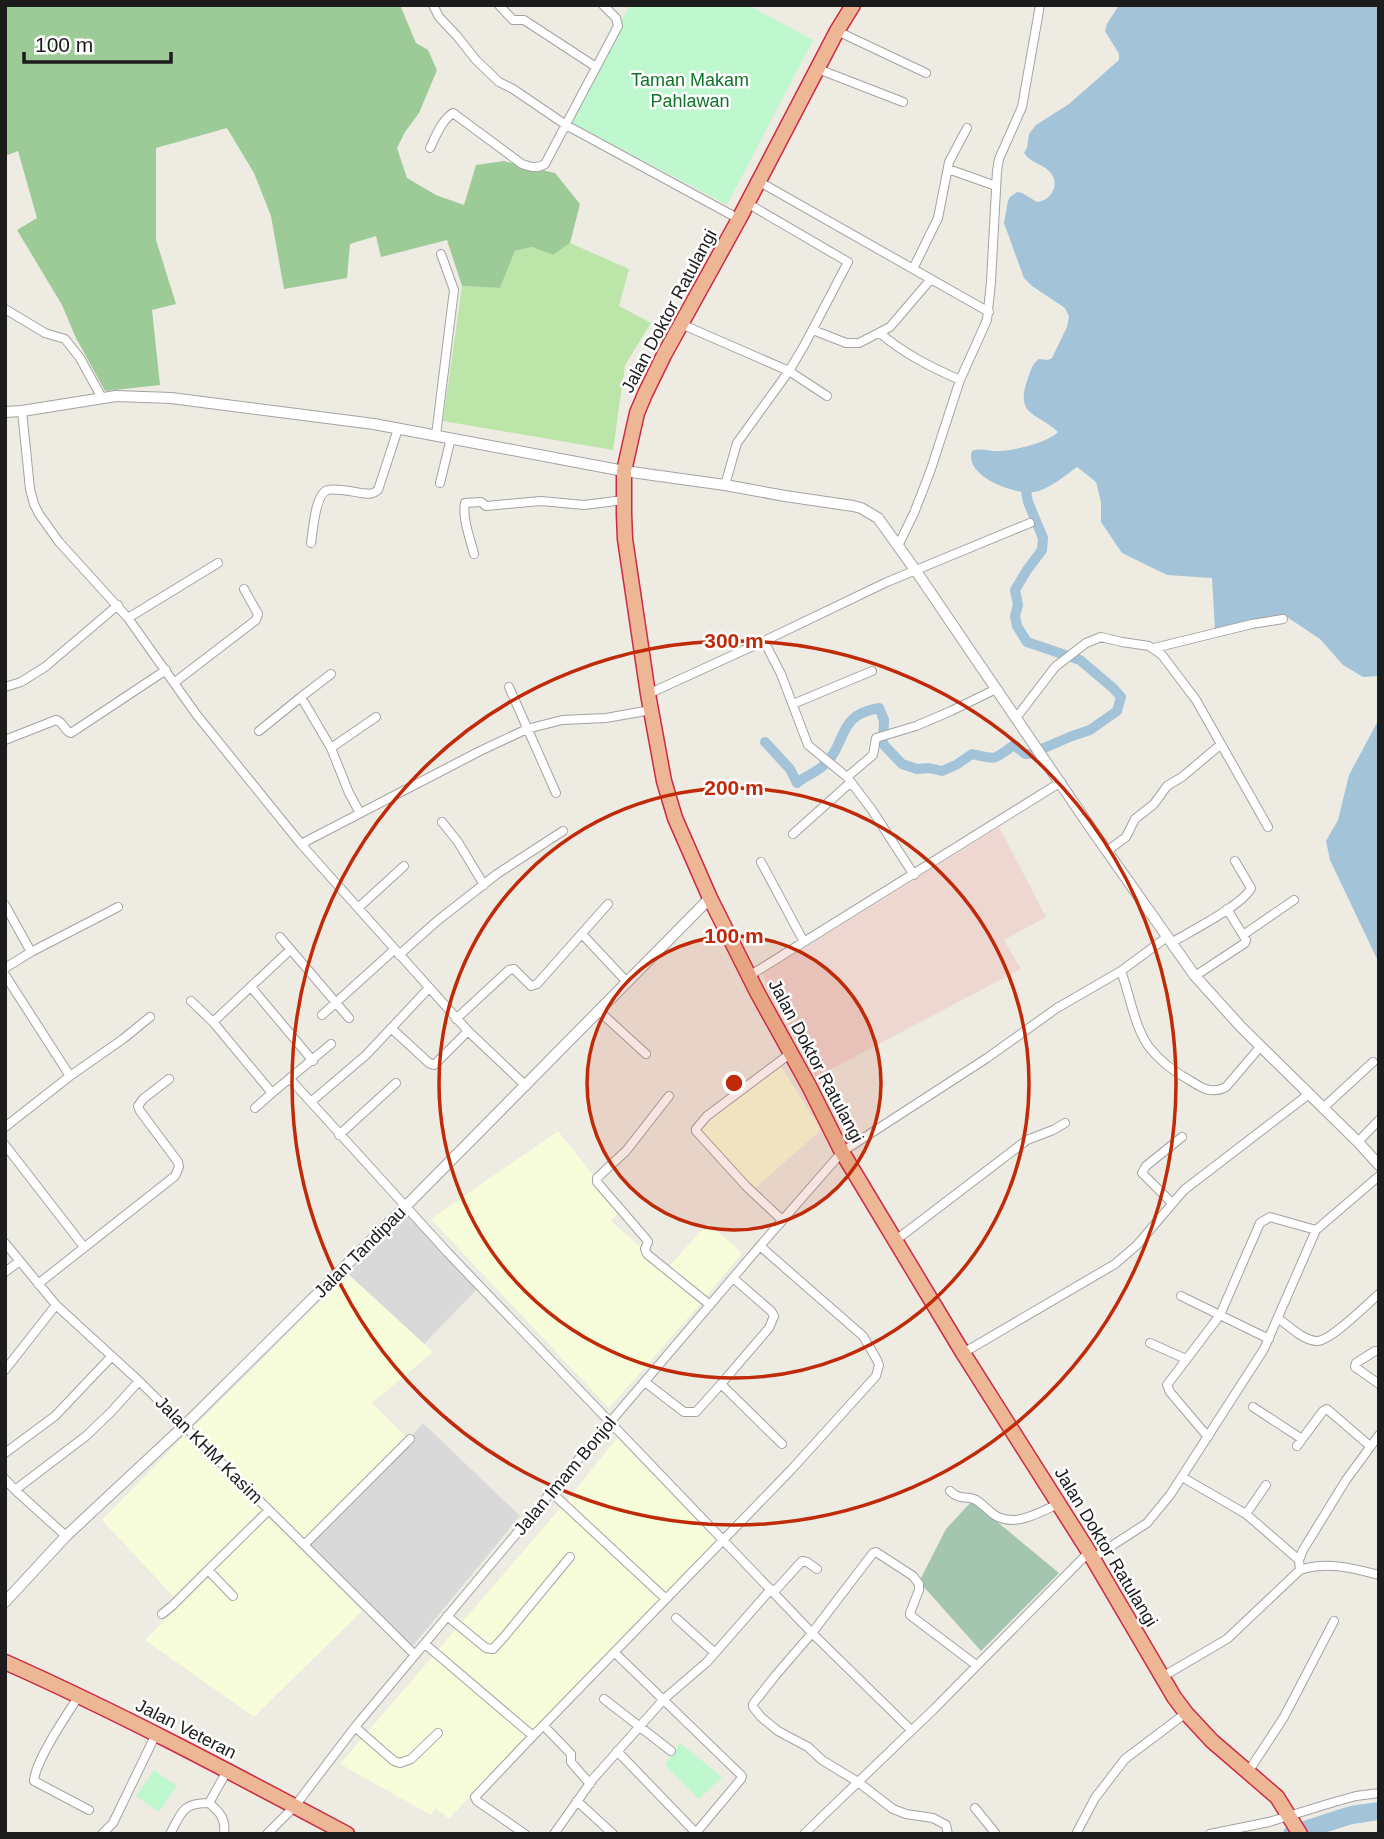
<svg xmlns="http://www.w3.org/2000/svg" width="1384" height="1839" viewBox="0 0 1384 1839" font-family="Helvetica,sans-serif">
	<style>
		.residential { fill: #dad9d9 }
		.commercial { fill: #eed7d1 }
		.education { fill: #f7fdda }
		.grass { fill: #bce6a9 }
		.forest { fill: #9dcb98 }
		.cemetery { fill: #a4c5af }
		.park { fill: #bff7ce }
		.water { fill: #a3c3d9 }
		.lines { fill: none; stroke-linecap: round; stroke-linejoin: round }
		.canal { stroke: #a3c3d9; stroke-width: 10 }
		.river { stroke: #a3c3d9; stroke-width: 18 }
		.minor-casing { stroke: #a3a3a3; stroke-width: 10 }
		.tertiary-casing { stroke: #a3a3a3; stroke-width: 12 }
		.trunk-casing { stroke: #cf2a44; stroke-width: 17 }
		.minor { stroke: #fff; stroke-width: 8 }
		.tertiary { stroke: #fff; stroke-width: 10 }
		.trunk { stroke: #edb694; stroke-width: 14 }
		.ring { fill: none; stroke: #c02a08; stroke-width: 3.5 }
		.labels { text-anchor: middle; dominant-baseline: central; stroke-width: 5; stroke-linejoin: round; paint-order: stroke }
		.park-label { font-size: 18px; fill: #0f742a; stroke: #fff }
		.street-label { font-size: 18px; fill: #1c1c1c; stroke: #fff }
		.centre { fill: #c02a08; stroke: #fff; stroke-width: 3.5 }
		.ring-label { font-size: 21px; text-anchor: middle; font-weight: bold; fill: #c02a08; stroke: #fff; stroke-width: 5; stroke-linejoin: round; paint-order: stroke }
	</style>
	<rect width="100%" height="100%" fill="#edebe2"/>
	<path class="residential" d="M408 1213 477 1289 424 1344 348 1274Z
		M423 1423 520 1516 412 1647 305 1540 409 1440Z"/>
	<path class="commercial" d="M999 827 1046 917 1004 940 1021 969 816 1077 762 974Z"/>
	<path class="education" d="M779 1063 821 1130 752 1191 695 1127Z
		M558 1131 621 1210 611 1221 666 1270 708 1223 742 1253 701 1303 609 1408 431 1219Z
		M348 1274 433 1352 372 1403 409 1440 305 1540 191 1430Z
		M184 1436 261 1510 174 1597 102 1520Z
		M617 1438 719 1543 532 1736 528 1733 449 1819 435 1808 431 1815 340 1764 563 1505Z
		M267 1517 362 1611 254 1717 145 1640Z"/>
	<path class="grass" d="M570 243 629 269 619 306 651 323 625 365 613 450 443 421 462 286 500 288 515 251 532 247 553 255Z"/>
	<path class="forest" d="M5 5H400L416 43 428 50 437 70 419 113 405 132 397 148 407 178 436 195 464 205 476 165 504 161 555 173 580 204 570 243 553 255 532 247 515 251 500 288 462 286 447 240 381 257 376 236 350 244 347 278 284 289 271 216 254 173 227 128 156 148V240L176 304 152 310 160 385 105 391 76 338 62 305 17 230 37 218 18 151 5 156Z"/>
	<path class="cemetery" d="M972 1501 1059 1573 981 1651 923 1586 921 1578 946 1529Z"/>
	<path class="park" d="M630 5H748L813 40 727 205 569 121Z
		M680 1743 722 1777 699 1799 665 1765Z
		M154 1770 177 1786 159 1812 136 1796Z"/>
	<path class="water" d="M1119 5H1379V676L1363 677 1343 665 1320 639 1287 617 1215 631 1212 578 1167 575 1122 553 1101 522V502L1096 482 1077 467C1066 475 1053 486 1039 491 1020 498 963 477 972 451 982 447 990 452 1000 451 1016 450 1047 443 1058 432 1037 412 1014 417 1028 378 1031 370 1032 364 1039 359L1048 360 1052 358 1067 327 1069 316 1065 308 1032 286 1024 278 1004 223 1008 201 1010 197 1017 192 1022 193 1037 202C1051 201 1060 185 1051 173 1044 164 1030 163 1024 153L1027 148 1029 134 1036 125 1069 104 1119 60V54L1105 31 1107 24Z
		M1379 719V972L1378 961 1330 860 1326 841 1338 820 1349 775Z"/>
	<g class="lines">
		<path class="canal" d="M765 742 790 769 797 783C806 775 816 773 824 765 848 743 836 715 879 708L884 720 883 744 902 764 917 769 929 768 942 771 956 765 972 754C998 760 993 760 1014 745L1025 754H1030L1072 736 1090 730 1117 711 1121 697 1113 688 1080 660 1027 642 1017 626 1015 616 1018 605 1015 590 1027 570 1042 550 1043 538 1028 502 1026 491"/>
		<path class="river" d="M1292 1834 1351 1815 1379 1811"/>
		<defs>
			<path id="minor" d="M433 5 439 17 457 36 476 60 499 82 513 89 566 125 739 219
				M499 5 513 20H524L596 67
				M837 31 926 73
				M818 69 903 102
				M430 148C436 136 441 121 453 113L522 164C530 167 537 169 545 164L618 26 616 18 603 5
				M948 169 996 186
				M758 181 989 312
				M913 269 938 218 949 162 967 128
				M5 309 45 333 65 339 80 358 102 398
				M681 324 789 371 827 396
				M813 330 846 343H859L890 327 931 279
				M880 333C904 354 931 367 960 380
				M22 411 30 489 34 504 39 514 59 542 128 618 196 714 301 844 468 1031 526 1086
				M436 435 454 290 441 254
				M440 483 451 438
				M725 485 737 443 789 371 805 344 848 262 747 203
				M311 543C313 531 315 493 328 490 335 488 354 492 362 493 369 494 372 495 378 490L398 429
				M898 546 914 513 930 472 960 380 987 320 991 282 997 171 999 159 1022 107 1040 5
				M474 554C470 538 462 518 465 503L481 502 486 506 541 501 584 505 624 500
				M128 618 218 563
				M764 641 781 674 808 745 847 777 872 810 914 875
				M1154 648 1252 624 1283 619
				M175 682 256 620 258 614 244 589
				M5 687 21 682 45 667 118 605
				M509 687 556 793
				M648 694 764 641 887 582 1030 523
				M301 697 331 674
				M793 704 872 671
				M1016 718 1055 667 1086 643 1101 637 1122 642 1149 646 1162 655 1196 700 1268 827
				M259 731 301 697 331 748 349 793 360 813
				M5 740 56 720C63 721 64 731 71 733L166 670
				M331 748 376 717
				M847 777 873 755 876 738 916 726 951 711 996 689
				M442 822 458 842 484 885
				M793 834 851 782
				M301 844 480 751 527 729 562 720 606 718 651 710
				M1107 851 1126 837 1135 819 1154 804 1167 786 1182 777 1220 745
				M761 862 804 942
				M5 905 31 952 5 968
				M358 908 404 866
				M582 934 627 982
				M1243 935 1294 900
				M280 937 349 1018
				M1167 937 1121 971C1130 995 1134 1026 1149 1047 1160 1061 1176 1073 1191 1081 1203 1089 1212 1094 1226 1087L1261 1046
				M1171 943C1189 932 1243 905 1251 888L1235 861
				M290 950 213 1022 272 1093 331 1044
				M31 952 118 907
				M399 955 437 921 497 874 563 831
				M5 975 70 1076 5 1127
				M749 976 1061 782
				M1195 976 1245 943 1246 940 1227 909
				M251 987 313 1061
				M191 1001 213 1022
				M599 1011 646 1054
				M322 1015 394 950
				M456 1019 509 970 514 969 531 986 537 984 608 904
				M391 1028 429 1063 434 1065 468 1031
				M70 1076 123 1039 150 1017
				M290 1079 448 1253 812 1633 911 1730
				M669 1096 626 1151 597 1178V1182L647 1240 648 1242 645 1249 647 1254 710 1305
				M312 1101 366 1055 428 989
				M255 1108 272 1093
				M1323 1108 1373 1062
				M339 1135 396 1083
				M1358 1142 1379 1120
				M5 1145 84 1247
				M1172 1203 1142 1173 1146 1166 1182 1137
				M782 1220 746 1186 696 1131V1129L707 1116 791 1053
				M1316 1230 1379 1176
				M896 1240 1027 1140 1053 1130 1065 1123
				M5 1243 56 1305 139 1381 415 1655
				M5 1272 20 1261
				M733 1278 771 1311 774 1316 769 1328 721 1384 782 1444
				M38 1284 175 1176 179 1167 178 1162 140 1111 138 1106 143 1099 169 1079
				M1181 1296 1269 1339
				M1279 1319C1289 1326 1304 1341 1317 1341 1331 1341 1367 1304 1379 1294
				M1150 1343 1186 1359
				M1375 1351 1356 1363 1355 1367 1379 1384
				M963 1353 1115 1264 1137 1245 1184 1190 1309 1094
				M5 1370 56 1305
				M645 1382 684 1412H696L721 1384
				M1253 1407 1302 1439
				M1297 1446 1323 1411 1327 1409 1370 1446
				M5 1453 55 1416 112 1356
				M1182 1477 1246 1514 1266 1485
				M5 1479 15 1490
				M950 1491C962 1502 965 1494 976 1500 984 1505 990 1513 998 1517 1017 1526 1041 1512 1058 1504
				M551 1492 666 1599 791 1470 876 1376 879 1365 877 1360 863 1336 760 1246
				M1246 1514 1299 1560
				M66 1536 15 1490 86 1436 111 1412 139 1381
				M304 1545 410 1439
				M1093 1558 1147 1523 1170 1495 1264 1349 1316 1230 1270 1217 1260 1223 1220 1315 1167 1385 1170 1392 1208 1437
				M1300 1570 1299 1560 1303 1550 1346 1480 1379 1435
				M774 1592 802 1561 807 1562 817 1569
				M233 1596 208 1570 269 1510
				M162 1614 172 1606 208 1570
				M447 1616 486 1648 493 1649 504 1637 570 1557
				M676 1618 715 1653
				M425 1644 533 1736 666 1599
				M615 1653 742 1776 741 1779 695 1834
				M1162 1677 1227 1639 1300 1570C1327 1561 1352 1568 1379 1575
				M79 1696C67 1714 35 1761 34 1781L89 1810
				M604 1699 671 1751
				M544 1726 571 1754V1762L590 1784
				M355 1727 394 1761 400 1763 411 1759 438 1733
				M617 1751 697 1834
				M1248 1772 1284 1717 1334 1621
				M577 1801 613 1834
				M209 1803C220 1812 226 1819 224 1834
				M975 1808 996 1834
				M102 1834 113 1823 156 1734
				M170 1834C182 1812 182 1803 209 1803L227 1771
				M267 1834 295 1806 355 1727 572 1467 760 1246 842 1152 987 1058 1057 1008 1121 971
				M525 1834 477 1801 475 1797 533 1736
				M554 1834 593 1779 664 1699 707 1662 771 1589
				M804 1834 934 1709 1089 1552
				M948 1834 946 1825 933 1818 906 1814 893 1809 858 1782 822 1760 808 1747 778 1731 761 1717 753 1707V1704L775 1676 812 1633 873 1553 876 1552 913 1576 919 1584V1590L910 1613V1615L976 1665
				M1076 1834 1095 1798 1125 1759 1186 1713
				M1210 1834 1269 1822 1331 1803 1356 1796 1379 1793"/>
			<path id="tertiary" d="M5 412 22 411 116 396 171 398 374 424 624 471 725 485 785 496 853 506 861 508 878 518 916 571 1090 827 1195 976 1242 1028 1358 1142 1379 1165
				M5 1602 66 1536 184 1426 405 1207 710 898"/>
			<path id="trunk" d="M853 5 837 31 739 219 664 355 645 394 637 413 624 471V514L625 539 648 694 664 781 675 818 710 898 757 992 809 1086 842 1152 963 1353 1089 1552 1174 1697 1186 1713 1212 1741 1277 1797 1300 1834
				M5 1662C122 1714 234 1774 347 1834"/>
		</defs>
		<use href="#minor" class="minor-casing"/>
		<use href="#tertiary" class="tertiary-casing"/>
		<use href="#trunk" class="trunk-casing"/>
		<use href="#minor" class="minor"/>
		<use href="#tertiary" class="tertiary"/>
		<use href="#trunk" class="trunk"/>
	</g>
	<circle cx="734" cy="1083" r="147" fill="#c02a08" fill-opacity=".12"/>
	<g class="ring">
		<circle cx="734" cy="1083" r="147"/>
		<circle cx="734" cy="1083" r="295"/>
		<circle cx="734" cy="1083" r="442"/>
	</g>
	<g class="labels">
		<g class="park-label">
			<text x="690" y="80">Taman Makam<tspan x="690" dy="21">Pahlawan</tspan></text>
		</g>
		<g class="street-label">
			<text transform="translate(669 311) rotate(-62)">Jalan Doktor Ratulangi</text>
			<text transform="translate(816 1061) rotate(62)">Jalan Doktor Ratulangi</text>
			<text transform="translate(360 1252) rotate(-45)">Jalan Tandipau</text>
			<text transform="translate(209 1450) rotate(45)">Jalan KHM Kasim</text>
			<text transform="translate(565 1476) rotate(-50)">Jalan Imam Bonjol</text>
			<text transform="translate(1106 1547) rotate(59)">Jalan Doktor Ratulangi</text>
			<text transform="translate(186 1729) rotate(27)">Jalan Veteran</text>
		</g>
	</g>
	<circle cx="734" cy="1083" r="10" class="centre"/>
	<g class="ring-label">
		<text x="734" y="648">300 m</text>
		<text x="734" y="795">200 m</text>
		<text x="734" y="943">100 m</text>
	</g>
	<rect width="1384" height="1839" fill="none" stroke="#1c1c1c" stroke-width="14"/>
	<path d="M24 52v10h147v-10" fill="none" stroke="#1c1c1c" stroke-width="3.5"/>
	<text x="35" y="52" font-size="21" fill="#1c1c1c" stroke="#ffffff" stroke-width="5" paint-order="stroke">100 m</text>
</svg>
